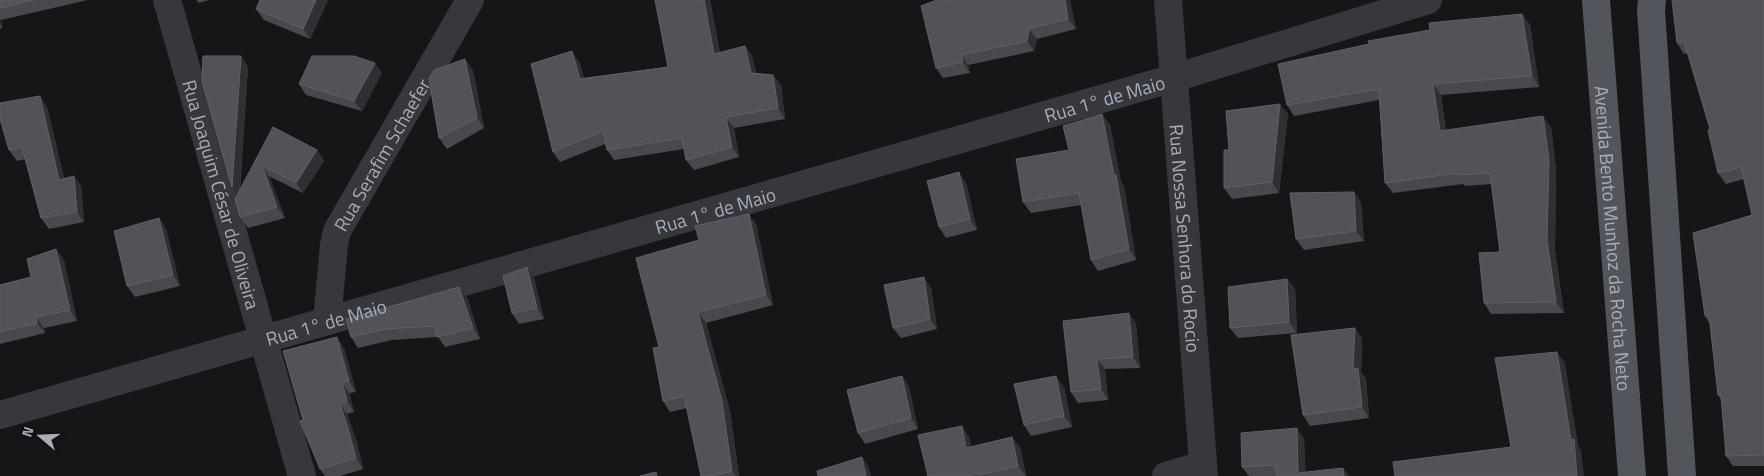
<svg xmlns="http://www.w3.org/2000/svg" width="1764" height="476" viewBox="0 0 1764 476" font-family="'Titillium Web',sans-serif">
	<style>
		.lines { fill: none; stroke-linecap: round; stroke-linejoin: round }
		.minor { stroke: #37383d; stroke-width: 28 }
		.major { stroke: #53555c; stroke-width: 28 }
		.wall { fill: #47494d }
		.shaded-wall { fill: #2f3033 }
		.building { fill: #525359; stroke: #5f6168 }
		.labels { text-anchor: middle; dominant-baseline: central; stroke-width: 4.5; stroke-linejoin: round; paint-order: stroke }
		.street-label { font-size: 19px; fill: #a8adb8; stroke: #111113 }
	</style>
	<rect width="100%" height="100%" fill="#161618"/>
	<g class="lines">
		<g class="minor">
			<path id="s1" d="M167 0 302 476"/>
			<path id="s2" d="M1168 0 1204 476"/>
			<path id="s3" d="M327 321 334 245 337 231 470 0"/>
			<path id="s4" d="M0 415 1174 78 1428 0"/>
			<path d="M1166 476 1203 465"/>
		</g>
		<g class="major">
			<path id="s5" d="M1596 0 1632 476"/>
			<path d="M1652 0 1651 10 1682 476"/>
		</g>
	</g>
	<path class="wall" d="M0 0H88L1 20 2 28 0 29Z
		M196 0H209L199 3Z
		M328 0 310 39 264 20 256 9Z
		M655 0H710L720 53 745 46 752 56 756 73 773 75 781 85 785 119 734 128 739 157 694 170 686 160 684 149 614 160 607 150 605 144 560 162 553 152 579 62 584 78 668 67Z
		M950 0H1070L1076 29 1037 39 1034 51 968 65 970 73 943 78 936 68Z
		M1764 0V466H1733L1726 456 1721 400 1718 395 1710 324 1705 316 1752 215 1744 179 1726 184 1718 173 1710 129 1688 53 1684 54 1677 43Z
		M1522 14 1530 25 1539 87 1441 95 1446 130 1551 127 1556 170 1555 251 1564 313 1491 314 1484 303 1500 252 1492 184 1465 186 1463 184 1393 193 1385 183 1379 100 1294 116 1287 105Z
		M248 67 240 190 273 127 317 150 324 161 303 193 269 176 285 218 248 228 240 217 237 195 232 187Z
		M473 70 484 128 447 149 439 138Z
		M382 73 362 111 306 95 299 84Z
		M47 107 64 178 81 186 84 222 49 229 41 218 25 159 17 161 9 150Z
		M1102 114 1110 125 1121 182 1124 186 1136 260 1098 271 1091 260 1081 205 1031 213 1023 202 1069 150Z
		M1288 114 1279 193 1232 199 1224 188 1229 150Z
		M966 183 977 230 946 238 939 227Z
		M1354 192 1361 203 1364 241 1304 250 1296 239Z
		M159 218 166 229 180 286 135 297 127 286Z
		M756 224 773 305 706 323 730 411 739 476H701L687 408 670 412 663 401 659 347Z
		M64 260 77 321 44 328 45 333 0 344V285L31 277Z
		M534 278 544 319 519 324 512 313Z
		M1287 279 1295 289 1297 333 1238 338 1230 328Z
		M459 287 467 297 480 339 445 347 438 337 392 340 358 348 351 337Z
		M931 288 937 329 901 338 893 328Z
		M1129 313 1136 324 1140 368 1105 369 1108 400 1078 403 1071 392Z
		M1362 338 1361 372 1366 379 1369 418 1310 426 1303 415Z
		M344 348 356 392 349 393 354 412 347 414 356 439 363 469 340 476H325L320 469 303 420Z
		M902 376 909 387 918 429 865 444 858 433Z
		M1064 387 1072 427 1031 436 1024 425Z
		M969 437 971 446 1020 447 1026 476H928Z
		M1304 439 1305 472 1343 468 1349 476H1249L1242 467Z"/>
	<path class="shaded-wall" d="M316 0H328L310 39 303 29Z
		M704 0H710L722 65 714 54Z
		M1065 0H1070L1076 29 1068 19Z
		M1522 14 1530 25 1539 87 1532 76Z
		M0 18 1 20 2 28 0 25Z
		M1029 29 1037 39 1034 51 1027 41Z
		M745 46 752 56 759 84 751 73Z
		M572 51 579 62 587 89 580 79Z
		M961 55 968 65 970 73 963 62Z
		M241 56 248 67 239 197 232 187Z
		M465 59 473 70 484 128 477 118Z
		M375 63 382 73 362 111 354 101Z
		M773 75 781 85 785 119 778 108Z
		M1433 84 1441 95 1447 142 1440 131Z
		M40 96 47 107 67 190 59 180Z
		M1280 104 1288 114 1279 193 1272 182Z
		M1102 114 1110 125 1121 182 1124 186 1136 260 1129 249Z
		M1543 116 1551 127 1556 170 1555 251 1564 313 1556 302 1547 240Z
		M726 117 734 128 739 157 732 147Z
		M317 150 324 161 303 193 296 183Z
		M262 165 269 176 285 218 277 207Z
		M959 172 966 183 977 230 970 219Z
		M74 176 81 186 84 222 77 212Z
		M1354 192 1361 203 1364 241 1356 231Z
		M749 214 756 224 773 305 766 295Z
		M159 218 166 229 180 286 173 275Z
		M56 249 64 260 77 321 70 310Z
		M527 267 534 278 544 319 537 308Z
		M924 277 931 288 937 329 930 319Z
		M1287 279 1295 289 1297 333 1289 322Z
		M459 287 467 297 480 339 473 328Z
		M698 312 706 323 730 411 739 476H736L732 471Z
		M1129 313 1136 324 1140 368 1133 357Z
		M36 317 44 328 45 333 37 323Z
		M1355 328 1362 338 1361 372 1366 379 1369 418 1362 407 1353 369Z
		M337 337 344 348 356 392 349 381Z
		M1557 352 1565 363 1578 445 1581 450 1584 476H1577Z
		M1097 359 1105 369 1108 400 1101 389Z
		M902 376 909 387 918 429 911 418Z
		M1056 376 1064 387 1072 427 1064 416Z
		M342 382 349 393 354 412 347 401Z
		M340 404 347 414 356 439 363 469 356 458Z
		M962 426 969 437 974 458 966 448Z
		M1297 428 1304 439 1306 476 1298 473Z
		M1012 437 1020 447 1026 476 1018 466Z
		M862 457 869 468 871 476H866Z
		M1343 468 1349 476H1344Z"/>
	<path class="building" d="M0 0H34L0 8Z
		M260 0H316L303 29 256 9Z
		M655 0H704L714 54 745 46 751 73 773 75 778 108 726 117 732 147 686 160 682 138 607 150 603 131 553 152 531 64 572 51 580 79 668 67Z
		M937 0H948L949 1 951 0H1065L1068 19 1029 29 1027 41 961 55 963 62 936 68 921 6Z
		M1672 0H1764V455L1726 456 1721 394 1718 395 1709 315 1705 316 1693 233 1752 215 1741 167 1718 173 1708 130 1710 129 1684 41 1677 43Z
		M1522 14 1532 76 1433 84 1440 131 1543 116 1549 160 1547 240 1556 302 1484 303 1479 253 1500 252 1490 173 1457 175V173L1385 183 1379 89 1287 105 1278 64 1369 44 1368 41 1430 30 1429 23Z
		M203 56H241L232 187 202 81Z
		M312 56H354L375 63 354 101 299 84Z
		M465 59 477 118 439 138 429 79 434 70Z
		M40 96 59 180 74 176 77 212 41 218 22 147 9 150 0 119V103Z
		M1280 104 1272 182 1224 188V150H1229L1226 111Z
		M1102 114 1114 175H1116L1129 249 1091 260 1079 193 1023 202 1016 159 1069 150 1063 126Z
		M273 127 317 150 296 183 262 165 277 207 240 217 235 199Z
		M959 172 970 219 939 227 927 181Z
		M1354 192 1356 231 1296 239 1290 193Z
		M749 214 766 295 698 312 722 401 732 471 710 476H701L684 396 663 401 653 348 659 347 636 258 699 240 695 226Z
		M159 218 173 275 127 286 114 231Z
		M56 249 70 310 36 317 37 323 0 332V285L31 277 27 259Z
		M527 267 537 308 512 313 503 276Z
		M924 277 930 319 893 328 884 285Z
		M1287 279 1289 322 1230 328 1228 287Z
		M459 287 473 328 437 337 435 326 385 329 351 337 346 319Z
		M1129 313 1133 357 1097 359 1101 389 1071 392 1063 321Z
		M1355 328 1353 369 1358 368 1362 407 1303 415 1291 335Z
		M337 337 349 381 342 382 347 401 340 404 348 428 356 458 320 469 300 421 303 420 283 351Z
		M1557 352 1571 440 1574 439 1577 476H1395L1393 462 1511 447 1495 358Z
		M902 376 911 418 858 433 847 390Z
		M1056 376 1064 416 1024 425 1014 384Z
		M962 426 966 448 1012 437 1018 466 978 475V473L968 476H928L918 435Z
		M1297 428 1298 473 1343 468 1344 476H1277L1275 465 1242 467 1241 433Z
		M862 457 866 476H818L817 471Z
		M656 472 657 476H640Z"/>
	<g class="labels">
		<g class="street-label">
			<text stroke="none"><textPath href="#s4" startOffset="1149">Rua 1° de Maio</textPath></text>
			<text stroke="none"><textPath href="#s3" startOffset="179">Rua Serafim Schaefer</textPath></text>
			<text stroke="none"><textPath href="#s1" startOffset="202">Rua Joaquim César de Oliveira</textPath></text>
			<text stroke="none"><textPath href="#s4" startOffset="744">Rua 1° de Maio</textPath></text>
			<text stroke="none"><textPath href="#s2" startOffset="239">Rua Nossa Senhora do Rocio</textPath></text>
			<text stroke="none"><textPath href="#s5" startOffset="239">Avenida Bento Munhoz da Rocha Neto</textPath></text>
			<text stroke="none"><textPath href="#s4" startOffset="339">Rua 1° de Maio</textPath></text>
		</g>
	</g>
	<g transform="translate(40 436) rotate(289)" stroke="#111113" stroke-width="4" paint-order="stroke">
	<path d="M0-4L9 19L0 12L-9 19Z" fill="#a8adb8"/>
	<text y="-8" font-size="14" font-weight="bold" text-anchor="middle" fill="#a8adb8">N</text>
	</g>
</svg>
